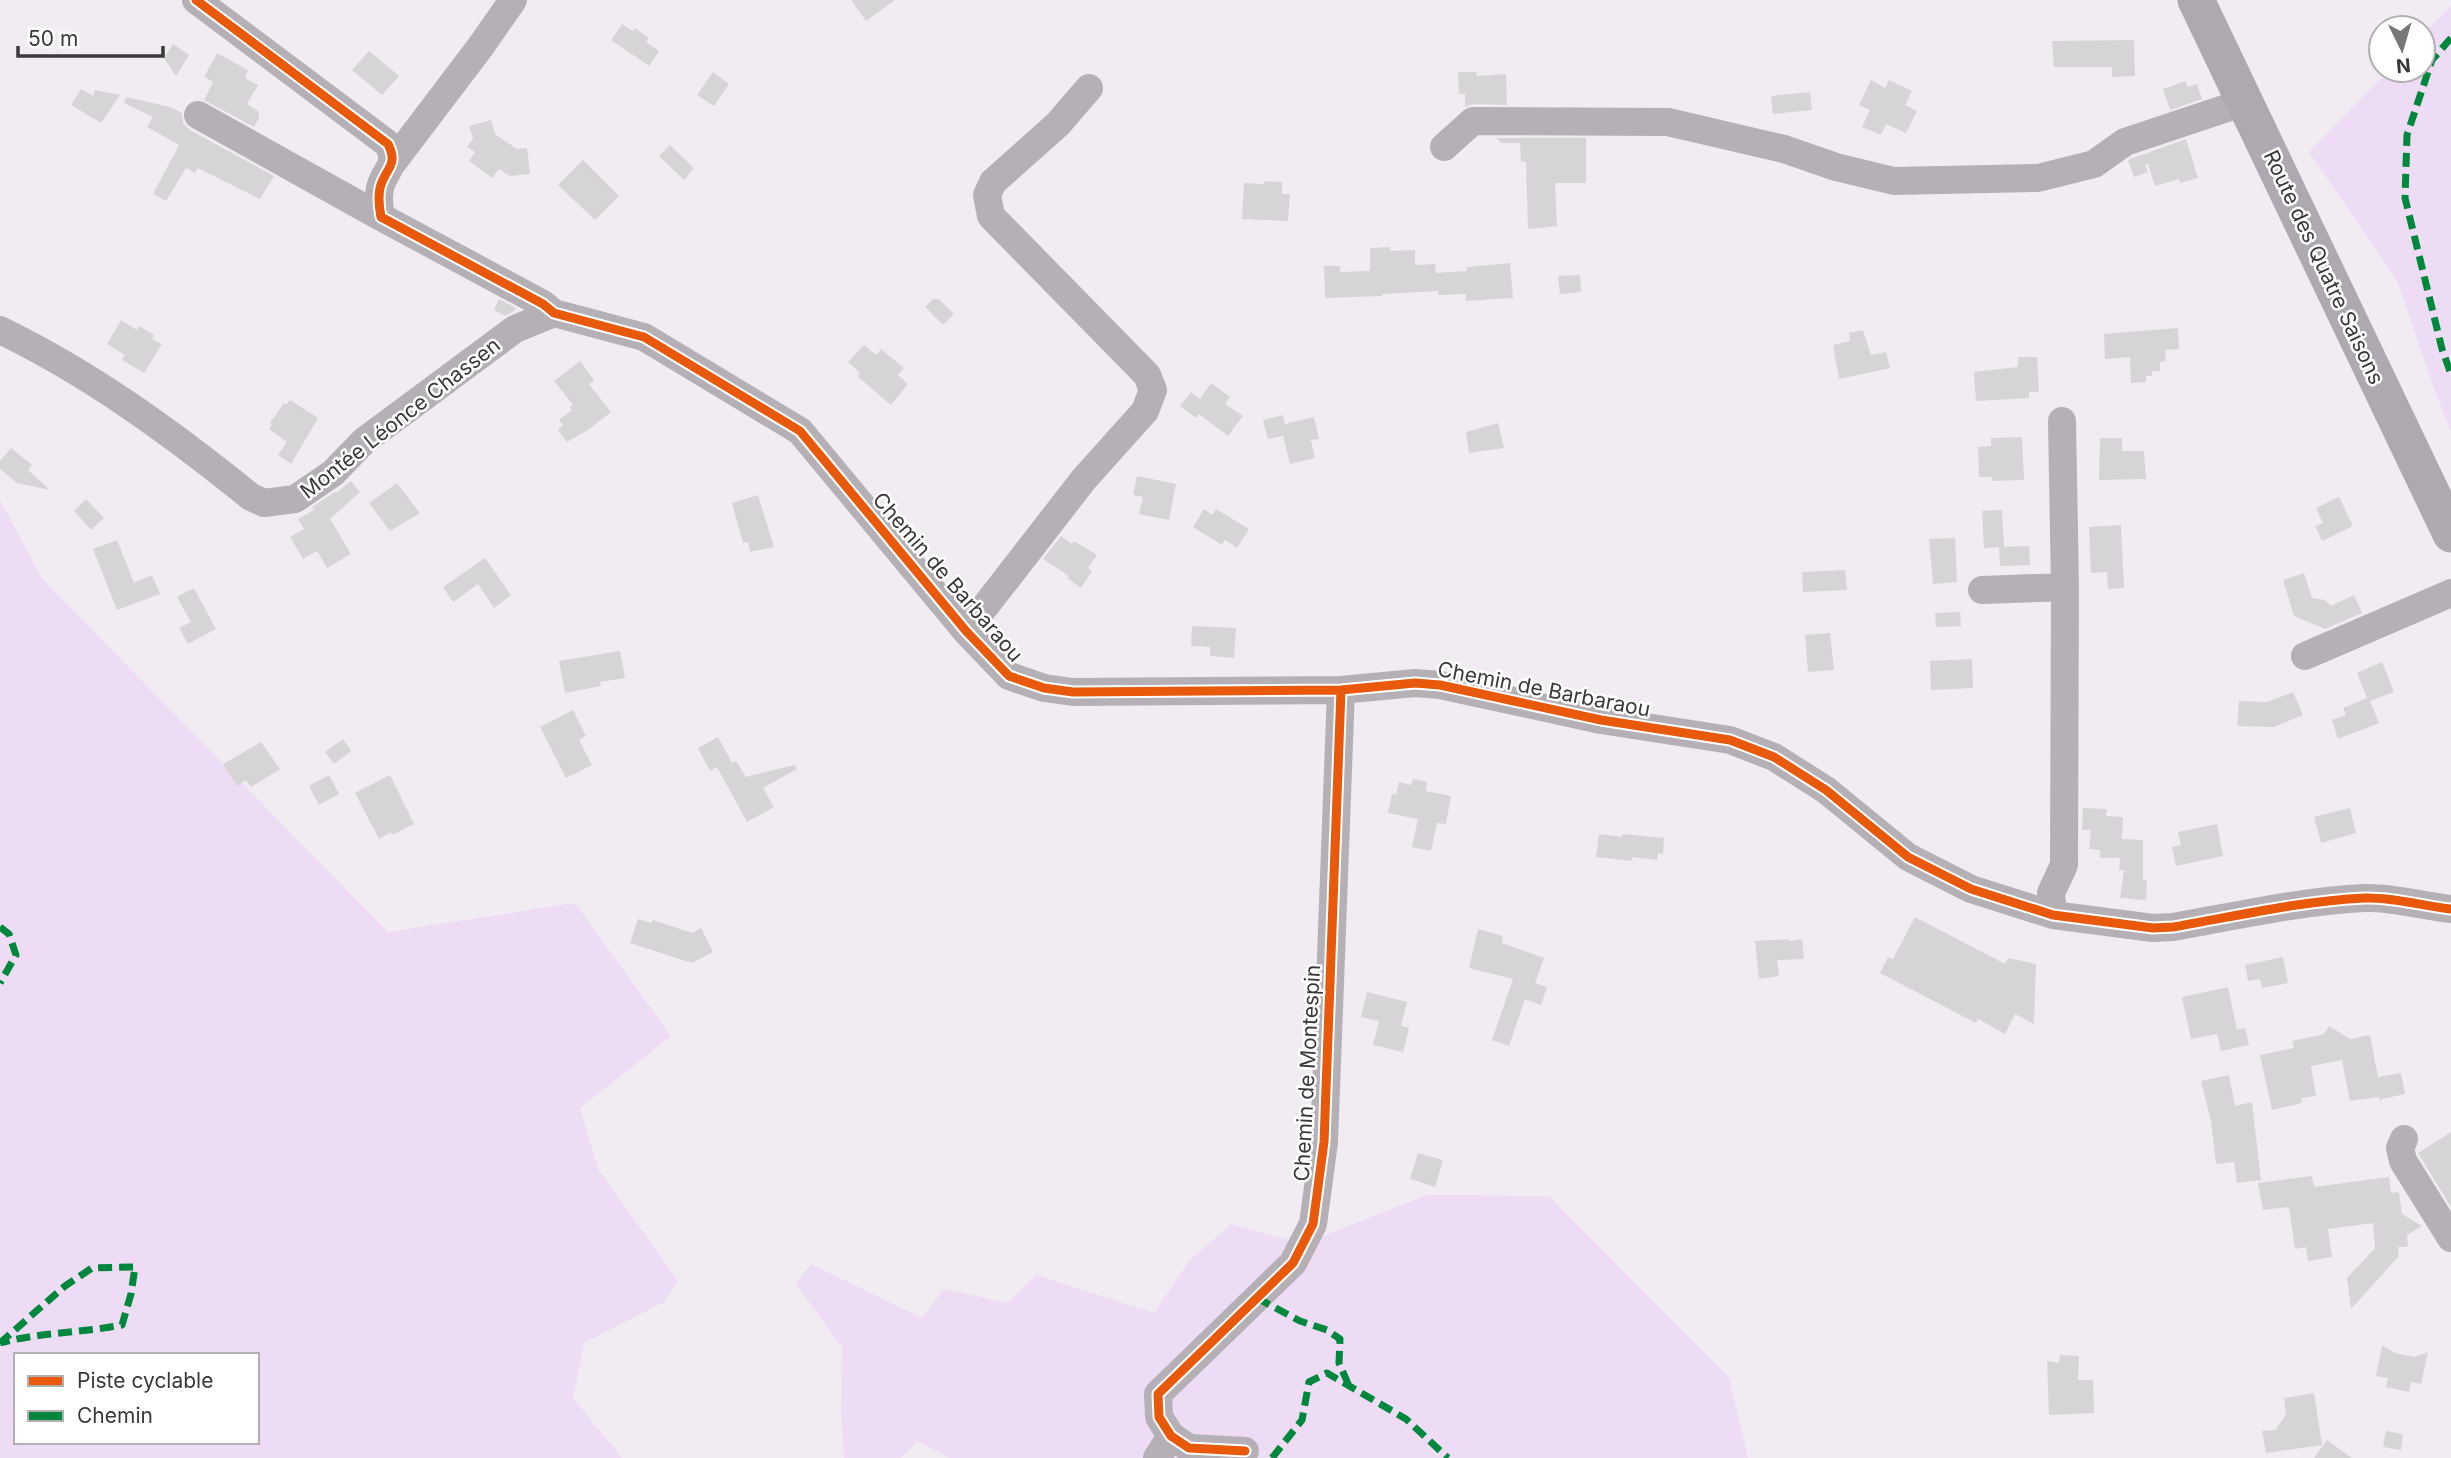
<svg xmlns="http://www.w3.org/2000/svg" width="2451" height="1458" viewBox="0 0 2451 1458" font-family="Inter,sans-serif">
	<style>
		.green { fill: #eddcf3; fill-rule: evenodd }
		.building { fill: #d7d4d8 }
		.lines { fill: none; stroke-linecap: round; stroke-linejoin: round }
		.minor { stroke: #b4b0b6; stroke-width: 28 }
		.major { stroke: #aea9b0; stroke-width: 37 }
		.quiet { stroke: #00873e; stroke-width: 7; stroke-dasharray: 14 7; stroke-linecap: butt }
		.cycleway-casing { stroke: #fff; stroke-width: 13 }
		.cycleway { stroke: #e8590c; stroke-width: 9 }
		.labels { text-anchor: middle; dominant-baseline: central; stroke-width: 5; stroke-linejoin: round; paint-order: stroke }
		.street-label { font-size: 21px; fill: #3b383c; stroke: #fff }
	</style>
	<rect width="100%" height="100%" fill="#f0ecf1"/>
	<path class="green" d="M2451 6V431L2437 397 2397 280 2309 152 2389 70H2423V35Z
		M0 500 42 579 388 932 575 903 671 1036 580 1108 598 1169 678 1281 664 1302 584 1343 573 1398 622 1458H0ZM16 1355H257V1442H16Z
		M1427 1195 1549 1196 1729 1378 1748 1458H950L917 1441 901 1458H844L841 1413 842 1347 796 1284 811 1264 922 1318 944 1289 1008 1303 1036 1275 1154 1313 1189 1261 1231 1224 1303 1244Z"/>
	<path class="building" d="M851 0H895L866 21Z
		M622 24 633 31 635 28 649 38 646 42 659 51 649 66 611 40Z
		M2134 40 2135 76 2112 77V67H2054L2052 41Z
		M173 44 189 55 176 76 164 58Z
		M369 51 399 76 382 95 352 70Z
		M217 53 248 70 245 78 258 85 247 104 259 112V118L254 127 204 100 213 82 204 77Z
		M713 72 729 84 714 106 697 95Z
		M1458 72H1476L1477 76 1506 74 1507 105 1473 104 1465 107V94H1459Z
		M1871 80 1885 88 1889 80 1912 91 1905 105 1917 111 1906 133 1886 124 1881 135 1862 127 1870 110 1859 105Z
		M2186 81 2187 87 2197 84 2202 99 2170 110 2163 89Z
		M81 89 93 96 95 90 120 95 101 123 71 105Z
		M1810 92 1812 110 1773 114 1771 96Z
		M126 97 170 107 182 113 183 123 190 130 274 176 260 199 198 168 195 173 186 168 166 201 153 194 179 145 147 127 153 117 124 103Z
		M491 120 495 134 517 149 527 148 530 174 510 176 499 169 492 178 469 161 475 152 467 147 473 138 469 126Z
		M1497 138H1586V183H1555L1557 226 1528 229 1526 162 1521 161 1520 143H1501Z
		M2186 139 2198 178 2180 183 2179 179 2155 186 2148 164 2145 165 2148 172 2134 177 2128 160Z
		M670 145 694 168 684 180 659 156Z
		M583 160 619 196 595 220 558 185Z
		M1265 181 1282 182V194H1290L1288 221 1242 219 1244 183 1264 184Z
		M1390 247V251L1415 250V265L1435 264 1436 273 1467 271V267L1510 263 1513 298 1466 301V294L1438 295V291L1382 294V296L1325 298 1324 266H1340V272L1370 271V248Z
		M1580 275 1581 292 1560 294 1558 276Z
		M499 299 516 308 514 311 505 316 494 310Z
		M933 299H939L954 314 943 325 925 307Z
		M121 320 137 330 139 326 154 335 152 339 162 344 144 373 122 360 125 355 107 344Z
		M2178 328 2179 349 2165 350 2166 361 2160 362V371H2152V376H2146V382L2131 383 2130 357 2105 359 2104 334Z
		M1863 330 1871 355 1886 352 1890 368 1839 379 1833 345 1850 341 1849 333Z
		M864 345 876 355 881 349 904 368 898 375 908 384 891 405 857 376 860 373 848 362Z
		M2018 357H2037L2039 392H2029V398L1976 401 1974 372 2018 367Z
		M580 361 594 380 589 384 611 412 588 430 567 442 558 430 563 425 559 420 572 410 570 407 573 405 554 381Z
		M1211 383 1230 397 1225 404 1243 416 1228 436 1199 414 1196 418 1180 406 1191 392 1200 399Z
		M290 400 318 418 291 464 278 455 287 442 269 429 272 425 270 423 284 403 286 405Z
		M1283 415 1285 424 1314 417 1319 439 1311 440 1315 458 1290 464 1283 436 1268 439 1263 420Z
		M1498 423 1504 448 1469 453 1466 432Z
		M2022 437 2024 480 1992 481V477H1979L1978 447 1991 446V438Z
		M2100 438H2122V451H2144L2146 479 2099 480Z
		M11 448 32 465 28 470 50 490 17 483 0 469V461Z
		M1137 476 1176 484 1169 520 1139 514 1143 497 1133 495Z
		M351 481 360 492 330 519 351 554 327 568 317 551 303 559 290 537 304 529 298 519 314 510 312 507 335 492 336 493Z
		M397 483 420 513 390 531 369 503Z
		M758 495 774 547 750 552 748 542 743 543 732 503Z
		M2339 497 2353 526 2322 541 2315 526 2323 523 2316 508Z
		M86 499 104 518 91 530 74 511Z
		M1204 509 1212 515 1216 509 1249 529 1237 548 1225 540 1222 545 1193 527Z
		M2002 510 2004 547 1984 548 1982 511Z
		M2121 525 2124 588 2108 589 2107 572 2091 573 2089 527Z
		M1061 536 1072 544 1074 541 1097 555 1088 568 1092 571 1081 588 1067 578 1069 576 1043 559Z
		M1955 538 1957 582 1933 584 1929 539Z
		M117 540 134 583 152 575 160 594 117 610 93 549Z
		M2029 546 2030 565 2000 566 1999 547Z
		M485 558 511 595 494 608 478 584 453 602 443 587Z
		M1845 570 1847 590 1803 592 1802 572Z
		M2304 573 2312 598 2325 600 2331 606 2354 595 2362 613 2325 629 2294 616 2283 580Z
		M194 588 216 629 188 644 179 628 191 622 177 597Z
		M1960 612 1961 626 1936 627 1935 613Z
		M1192 626 1236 628 1234 658 1210 656V647L1191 646Z
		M1830 633 1834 670 1808 672 1805 635Z
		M620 651 625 678 600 682 601 686 565 693 559 661Z
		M1972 659 1973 688 1931 690 1930 661Z
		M2382 662 2394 692 2370 701 2379 723 2338 739 2332 720 2346 715 2343 708 2367 698 2357 673Z
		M2293 692 2303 715 2274 727 2237 726 2239 701 2267 702Z
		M573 710 586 736 579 740 592 765 566 778 540 727Z
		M718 737 732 763 736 761 746 777 795 765 797 769 763 788 774 807 747 822 717 767 710 771 698 748Z
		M343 739 351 751 334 764 325 752Z
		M261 742 280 769 251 787 246 780 237 786 223 764Z
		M329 775 339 794 319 805 309 786Z
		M390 775 414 824 392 835 391 832 379 839 355 793Z
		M1413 779 1427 782 1426 791 1451 796 1446 824 1437 823 1431 851 1412 847 1418 819 1388 813 1392 794 1396 795 1399 782 1411 785Z
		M2083 808 2107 809 2106 816 2123 817 2122 839 2143 840V880H2147L2146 900 2120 898 2124 870H2119L2120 858H2100V850L2089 849 2091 830H2082Z
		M2350 808 2356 833 2321 843 2314 817Z
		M2217 824 2223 856 2176 866 2172 847 2181 845 2178 832Z
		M1599 834 1622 837V834L1664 838 1663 854 1658 853 1657 860 1632 857V861L1596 857Z
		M1915 917 2005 964 2008 958 2036 964 2034 1024 2015 1014 2005 1034 1978 1019 1976 1023 1880 973 1888 957 1893 959Z
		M638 919 652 923 653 920 692 933 701 928 713 952 692 963 630 943Z
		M1478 929 1503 936 1502 943 1544 958 1535 983 1547 987 1541 1005 1525 999 1509 1046 1492 1040 1513 979 1469 968Z
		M1789 939V941L1802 939 1804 959 1777 960 1779 976 1759 979 1755 941Z
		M2283 957 2288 983 2262 988 2260 979 2248 981 2245 965Z
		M2228 987 2237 1030 2245 1028 2249 1045 2221 1051 2217 1034 2191 1039 2182 997Z
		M1367 992 1407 1002 1401 1026 1409 1028 1403 1052 1373 1045 1379 1021 1361 1017Z
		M2329 1026 2350 1039 2370 1035 2378 1077 2401 1073 2405 1094 2382 1099 2381 1102 2379 1097 2350 1101 2342 1060 2311 1066 2316 1096 2301 1098 2302 1103 2272 1110 2260 1055 2294 1048 2292 1041 2324 1034Z
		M2229 1075 2235 1106 2252 1102 2261 1180 2237 1183 2234 1162 2216 1164 2211 1121 2201 1081Z
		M2451 1132V1207L2418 1153Z
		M1418 1153 1443 1160 1435 1187 1410 1179Z
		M2312 1176 2314 1187 2389 1177 2391 1193 2399 1192 2402 1214 2422 1226 2407 1235 2408 1247H2398L2399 1256 2351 1309 2347 1278 2375 1248 2373 1223 2328 1229 2332 1257 2308 1261 2306 1247 2295 1249 2289 1207 2263 1210 2258 1183Z
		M2382 1345 2395 1353 2415 1357 2428 1352 2421 1384 2411 1382 2409 1392 2386 1387 2388 1378 2376 1376Z
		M2060 1355 2079 1356 2078 1380H2093L2094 1413 2049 1415 2047 1361 2059 1363Z
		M2314 1393 2322 1445 2266 1453 2262 1431 2275 1430 2286 1415 2284 1398Z
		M2386 1431 2403 1434 2401 1450 2383 1447Z
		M2327 1440 2352 1458H2314Z"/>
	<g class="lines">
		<path class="minor" d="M196 0 388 144C399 166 385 168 380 188 378 198 379 207 381 217L543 304 554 313 644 337 800 431 966 631 1009 676 1044 688 1073 692 1341 690 1415 683 1440 685 1601 720 1730 740 1774 757 1826 790 1908 857 1971 889 2053 915 2153 928 2173 927C2236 916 2301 901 2365 898 2394 897 2422 906 2451 909
			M198 115 381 217
			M1444 147 1473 121 1668 122 1784 149 1836 167 1894 181 2038 178 2094 164 2125 142 2245 102
			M393 162 481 46 513 0
			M0 330C91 374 173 434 251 497L264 503 295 499 333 473 364 441 515 329 554 313
			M1982 590 2065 587
			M966 631 1084 479 1145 411 1153 390 1147 375 991 216 987 195 993 182 1058 124 1089 88
			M2305 656 2451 593
			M2053 915 2051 893 2064 865 2065 587 2062 421
			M2404 1139 2400 1148 2403 1161 2451 1238
			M1245 1451 1189 1448 1171 1436 1159 1417 1158 1394 1293 1263 1313 1224 1324 1142 1341 690
			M1157 1458 1171 1436"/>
		<path class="major" d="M2196 0 2451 534"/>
		<path class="quiet" d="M2451 38 2432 60 2407 135 2405 198 2442 349 2451 374
			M0 927 9 934 16 955 0 983
			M1257 1298 1300 1321 1327 1330 1340 1339 1339 1363 1349 1386
			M0 1344V1343L65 1286 92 1268 135 1267 131 1294 122 1325C82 1333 40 1332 0 1343
			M1272 1458 1302 1420 1309 1382 1327 1373 1406 1419 1448 1458"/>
		<defs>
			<path id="cycleway" d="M196 0 388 144C399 166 385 168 380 188 378 198 379 207 381 217L543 304 554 313 644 337 800 431 966 631 1009 676 1044 688 1073 692 1341 690 1415 683 1440 685 1601 720 1730 740 1774 757 1826 790 1908 857 1971 889 2053 915 2153 928 2173 927C2236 916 2301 901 2365 898 2394 897 2422 906 2451 909
				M1245 1451 1189 1448 1171 1436 1159 1417 1158 1394 1293 1263 1313 1224 1324 1142 1341 690"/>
		</defs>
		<use href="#cycleway" class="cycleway-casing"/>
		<use href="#cycleway" class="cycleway"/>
	</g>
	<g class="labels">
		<g class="street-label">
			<text transform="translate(2324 267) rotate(65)">Route des Quatre Saisons</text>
			<text transform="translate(400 418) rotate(-38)">Montée Léonce Chassen</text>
			<text transform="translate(948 577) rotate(49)">Chemin de Barbaraou</text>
			<text transform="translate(1544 689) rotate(11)">Chemin de Barbaraou</text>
			<text transform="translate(1307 1073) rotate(-87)">Chemin de Montespin</text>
		</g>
	</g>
	<rect x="14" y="1353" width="245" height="91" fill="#ffffff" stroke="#b1afb1" stroke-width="2"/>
	<rect x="28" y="1376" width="35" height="10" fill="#e8590c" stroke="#b1afb1" stroke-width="2"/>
	<text x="77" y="1388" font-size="21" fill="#3b383c">Piste cyclable</text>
	<rect x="28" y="1411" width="35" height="10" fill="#00873e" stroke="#b1afb1" stroke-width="2"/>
	<text x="77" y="1423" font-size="21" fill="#3b383c">Chemin</text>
	<g transform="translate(2402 49) rotate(175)"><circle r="33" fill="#ffffff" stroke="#b1afb1" stroke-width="2"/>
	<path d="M0-5L12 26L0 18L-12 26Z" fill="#7a777b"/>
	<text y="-10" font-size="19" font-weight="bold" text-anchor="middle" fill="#3b383c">N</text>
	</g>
	<path d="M18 46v10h145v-10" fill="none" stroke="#3b383c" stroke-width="3.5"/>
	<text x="28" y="46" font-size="21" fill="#3b383c" stroke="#ffffff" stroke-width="5" paint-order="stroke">50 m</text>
</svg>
